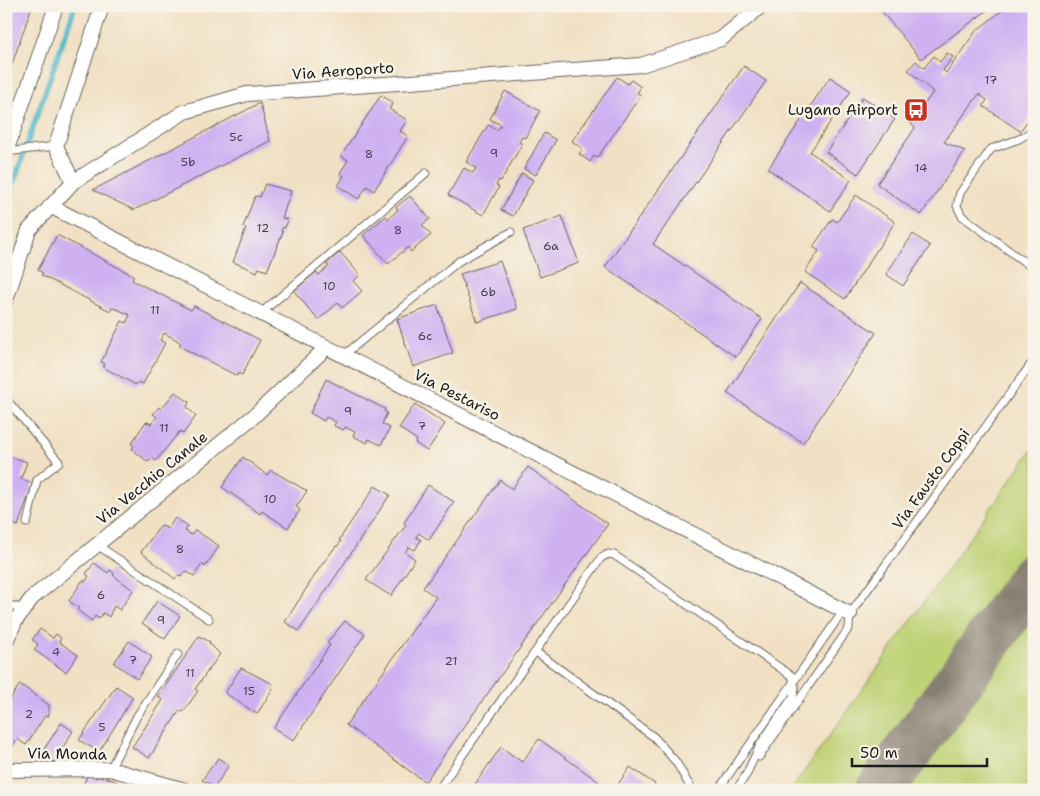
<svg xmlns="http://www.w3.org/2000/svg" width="1040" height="796" viewBox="0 0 1040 796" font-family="'Shantell Sans',sans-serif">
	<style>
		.green { fill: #bed174; stroke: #6d7648 }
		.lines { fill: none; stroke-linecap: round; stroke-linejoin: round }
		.stream { stroke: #4bb8c5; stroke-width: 5.5 }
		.taxiway { stroke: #867e70; stroke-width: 49 }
		.building { fill: #cfb1f2 }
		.service-casing { stroke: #676156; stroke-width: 9 }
		.minor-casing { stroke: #676156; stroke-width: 16 }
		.service { stroke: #fff; stroke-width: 7 }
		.minor { stroke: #fff; stroke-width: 14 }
		.labels { text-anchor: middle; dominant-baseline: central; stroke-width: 5; stroke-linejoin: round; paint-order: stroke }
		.number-label { font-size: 12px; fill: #494152 }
		.street-label { font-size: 15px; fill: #1c1c1c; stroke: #f7f3e8 }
		.poi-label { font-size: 15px; fill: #1c1c1c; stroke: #f7f3e8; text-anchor: end }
	</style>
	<rect width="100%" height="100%" fill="#f7f3e8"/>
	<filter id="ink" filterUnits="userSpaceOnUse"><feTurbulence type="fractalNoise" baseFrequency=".02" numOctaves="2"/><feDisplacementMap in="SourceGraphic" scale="10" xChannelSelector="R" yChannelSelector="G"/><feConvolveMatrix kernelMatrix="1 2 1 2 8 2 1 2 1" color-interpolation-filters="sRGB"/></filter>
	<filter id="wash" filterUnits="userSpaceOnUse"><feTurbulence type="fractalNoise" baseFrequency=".0096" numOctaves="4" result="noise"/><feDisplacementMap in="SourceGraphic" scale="20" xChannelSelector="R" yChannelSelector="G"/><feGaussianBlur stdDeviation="1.12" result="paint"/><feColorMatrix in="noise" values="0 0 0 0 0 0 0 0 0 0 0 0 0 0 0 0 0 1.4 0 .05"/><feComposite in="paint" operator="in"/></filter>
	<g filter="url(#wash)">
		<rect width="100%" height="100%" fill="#f1e0c3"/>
		<path class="green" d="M1034 447V790H791Z"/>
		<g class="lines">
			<path class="stream" d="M6 205 75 6"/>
			<path class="taxiway" d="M880 790 1034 577"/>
		</g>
		<g id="blocks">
			<path class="building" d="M6 6H32L9 73 6 72Z
				M877 6H993L921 59Z
				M1008 6H1034V112L1020 131 983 106 987 100 979 94 944 142 965 151 921 215 877 184 915 128 911 124 933 92 908 70 916 61 924 68 934 56 940 62 947 53 953 57 943 70 946 73 976 31Z
				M744 66 766 81 653 244 762 319 736 357 605 267Z
				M617 77 628 84 631 80 641 87 637 93 641 95 597 158 594 156 590 162 579 154 583 149 572 141Z
				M830 77 851 91 810 152 851 180 830 211 768 169Z
				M505 91 540 111 525 138 522 137 519 142 522 144 501 181 499 180 496 185 499 187 483 215 448 195 464 168 473 173 476 168 466 162 488 125 497 130 501 125 490 119Z
				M381 95 393 103 389 109 407 120 400 131 408 136 374 191 367 186 359 199 338 186 344 176 340 173 348 160 341 156Z
				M863 97 895 119 858 174 826 152Z
				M260 103 270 141 134 210 93 190Z
				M544 133 556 140 536 175 524 169Z
				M522 173 533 180 513 216 501 210Z
				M265 184 291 191 282 218 288 220 285 228 283 227 281 231 283 232 267 271 259 268 257 272 233 262 246 228 243 227 255 196 260 197Z
				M856 195 895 222 845 299 805 272 819 251 813 247 832 219 837 222Z
				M410 196 430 219 422 225 431 235 411 252 408 247 388 264 363 235 386 216 388 219 398 210 396 207Z
				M562 216 579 263 540 277 523 230Z
				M913 234 930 246 903 286 886 274Z
				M57 235 134 276 132 280 191 310 194 306 260 340 242 375 238 373 237 376 179 346 181 344 177 340 164 333 160 340 165 343 143 384 138 382 136 385 103 367 105 364 101 362 122 321 126 323 130 315 117 309 112 308 110 311 41 275 43 273 38 270Z
				M340 252 360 275 353 281 362 291 342 308 338 303 318 320 294 291 316 272 319 275 329 266 326 264Z
				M500 261 517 309 477 322 460 274Z
				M800 283 876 333 803 443 727 393Z
				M437 305 453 353 413 367 397 319Z
				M326 379 385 409 384 411 387 413 382 424 390 428 381 445 369 439 367 443 353 436 355 432 345 427 343 430 334 426 336 422 326 417 324 421 310 413Z
				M175 392 189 402 187 407 196 416 183 434 180 431 156 461 152 458 148 462 132 449 134 446 131 444 145 423 148 422 151 424 157 417 153 414 159 407 161 409Z
				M415 404 445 424 427 451 415 443 417 440 399 428Z
				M6 455 27 462 21 479 33 483 18 526 6 522Z
				M243 457 267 475 271 470 307 491 296 507 300 510 288 528 262 511 260 514 222 487Z
				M528 467 608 524 425 782 346 725 436 597 423 588 500 480 512 489Z
				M428 485 454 502 429 540 419 533 416 537 421 540 415 550 409 547 405 552 415 559 391 596 366 580 406 525 404 523Z
				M375 486 390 495 299 631 285 622 320 567 336 546 337 547 341 541 339 540Z
				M175 518 188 526 185 531 192 535 195 530 219 546 205 567 202 564 194 576 186 571 181 577 178 575 175 579 141 552 161 525 168 529Z
				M94 563 108 573 110 570 114 573 113 575 133 590 120 610 114 606 109 617 103 613 99 619 95 616 92 621 77 610 79 608 69 601 82 581H86L89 576 86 574Z
				M157 601 180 616 165 639 142 623Z
				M345 621 365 634 293 741 274 728 330 645 327 643Z
				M40 629 53 638 56 634 61 638 59 642 78 655 66 672 34 650 38 644 32 640Z
				M199 636 210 642 209 643 220 654 195 689 198 691 183 712 180 710 149 758 132 747 163 700 158 697Z
				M129 641 152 657 137 679 114 663Z
				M241 668 273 684 271 687 273 689 257 714 225 693Z
				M20 684 49 705V716H45L26 745 17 739 12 747 6 743V718L9 713 6 711V706Z
				M116 686 133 697 99 752 79 740Z
				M61 723 73 731 54 762 41 754Z
				M539 739 610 790H471L501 747 522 762Z
				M218 758 229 765 215 787 202 780Z
				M630 767 655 784 651 790H614Z
				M88 774 97 778 98 776 102 778 103 776 117 782 113 790H81Z"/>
		</g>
	</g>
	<g filter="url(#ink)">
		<use href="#blocks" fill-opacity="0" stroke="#676156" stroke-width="1"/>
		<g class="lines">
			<defs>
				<path id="service" d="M1034 130 1019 139 991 149 960 193 957 206 962 216 1034 269
					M6 152 56 146
					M261 313 426 173
					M344 355 459 261 511 232
					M6 399 59 462 37 480 27 523
					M97 545 209 619
					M6 604 24 609
					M536 652 654 737 676 762 692 790
					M759 757 849 628 850 614 1034 360
					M110 769 137 716 178 654
					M438 790 601 558 608 554 614 555 792 676 795 687 793 697 761 743 746 775
					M718 790 844 610
					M736 790 748 772"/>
				<path id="minor" d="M6 152 56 6
					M73 182 56 146 102 6
					M50 206 850 614
					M6 300 29 230 73 182 184 112 247 94 641 65 721 39 761 6
					M6 641 16 620 32 598 254 416 327 347
					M6 770 110 769 185 790"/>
			</defs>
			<use href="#service" class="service-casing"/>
			<use href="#minor" class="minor-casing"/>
			<use href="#service" class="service"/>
			<use href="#minor" class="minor"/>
		</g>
	</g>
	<defs>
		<symbol id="bus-square" viewBox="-11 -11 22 22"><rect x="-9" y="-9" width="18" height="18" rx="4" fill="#c8321e" stroke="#f7f3e8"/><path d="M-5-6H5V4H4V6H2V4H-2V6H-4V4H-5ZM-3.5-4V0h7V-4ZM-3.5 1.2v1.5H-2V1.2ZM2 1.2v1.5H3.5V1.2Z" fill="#fff"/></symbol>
	</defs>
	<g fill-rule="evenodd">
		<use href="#bus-square" x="902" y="96" width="28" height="28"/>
	</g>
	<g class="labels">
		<g class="number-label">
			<text x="991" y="80">17</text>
			<text x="236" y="137">5c</text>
			<text x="494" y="153">9</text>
			<text x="369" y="154">8</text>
			<text x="188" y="162">5b</text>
			<text x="921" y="168">14</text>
			<text x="263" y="228">12</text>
			<text x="398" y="230">8</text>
			<text x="551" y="246">6a</text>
			<text x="329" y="286">10</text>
			<text x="488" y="292">6b</text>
			<text x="155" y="310">11</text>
			<text x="425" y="336">6c</text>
			<text x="348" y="411">9</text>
			<text x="422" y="426">7</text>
			<text x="164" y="428">11</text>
			<text x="270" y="499">10</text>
			<text x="180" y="549">8</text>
			<text x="101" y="595">6</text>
			<text x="161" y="620">9</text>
			<text x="56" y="652">4</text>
			<text x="133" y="660">7</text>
			<text x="451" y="661">21</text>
			<text x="190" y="673">11</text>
			<text x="249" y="691">15</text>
			<text x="29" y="714">2</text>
			<text x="102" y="727">5</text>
		</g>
		<g class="street-label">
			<text transform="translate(343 71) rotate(-4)">Via Aeroporto</text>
			<text transform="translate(457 395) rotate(27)">Via Pestariso</text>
			<text transform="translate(152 478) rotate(-39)">Via Vecchio Canale</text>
			<text transform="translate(931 479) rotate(-54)">Via Fausto Coppi</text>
			<text transform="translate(67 754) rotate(1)">Via Monda</text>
		</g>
		<g class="poi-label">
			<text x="898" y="110">Lugano Airport</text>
		</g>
	</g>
	<rect width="1040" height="796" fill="none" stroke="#f7f3e8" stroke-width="25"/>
	<path d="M852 758v8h135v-8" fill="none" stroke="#1c1c1c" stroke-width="2.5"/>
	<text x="860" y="758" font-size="15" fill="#1c1c1c" stroke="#f7f3e8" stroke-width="4" paint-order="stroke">50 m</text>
</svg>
